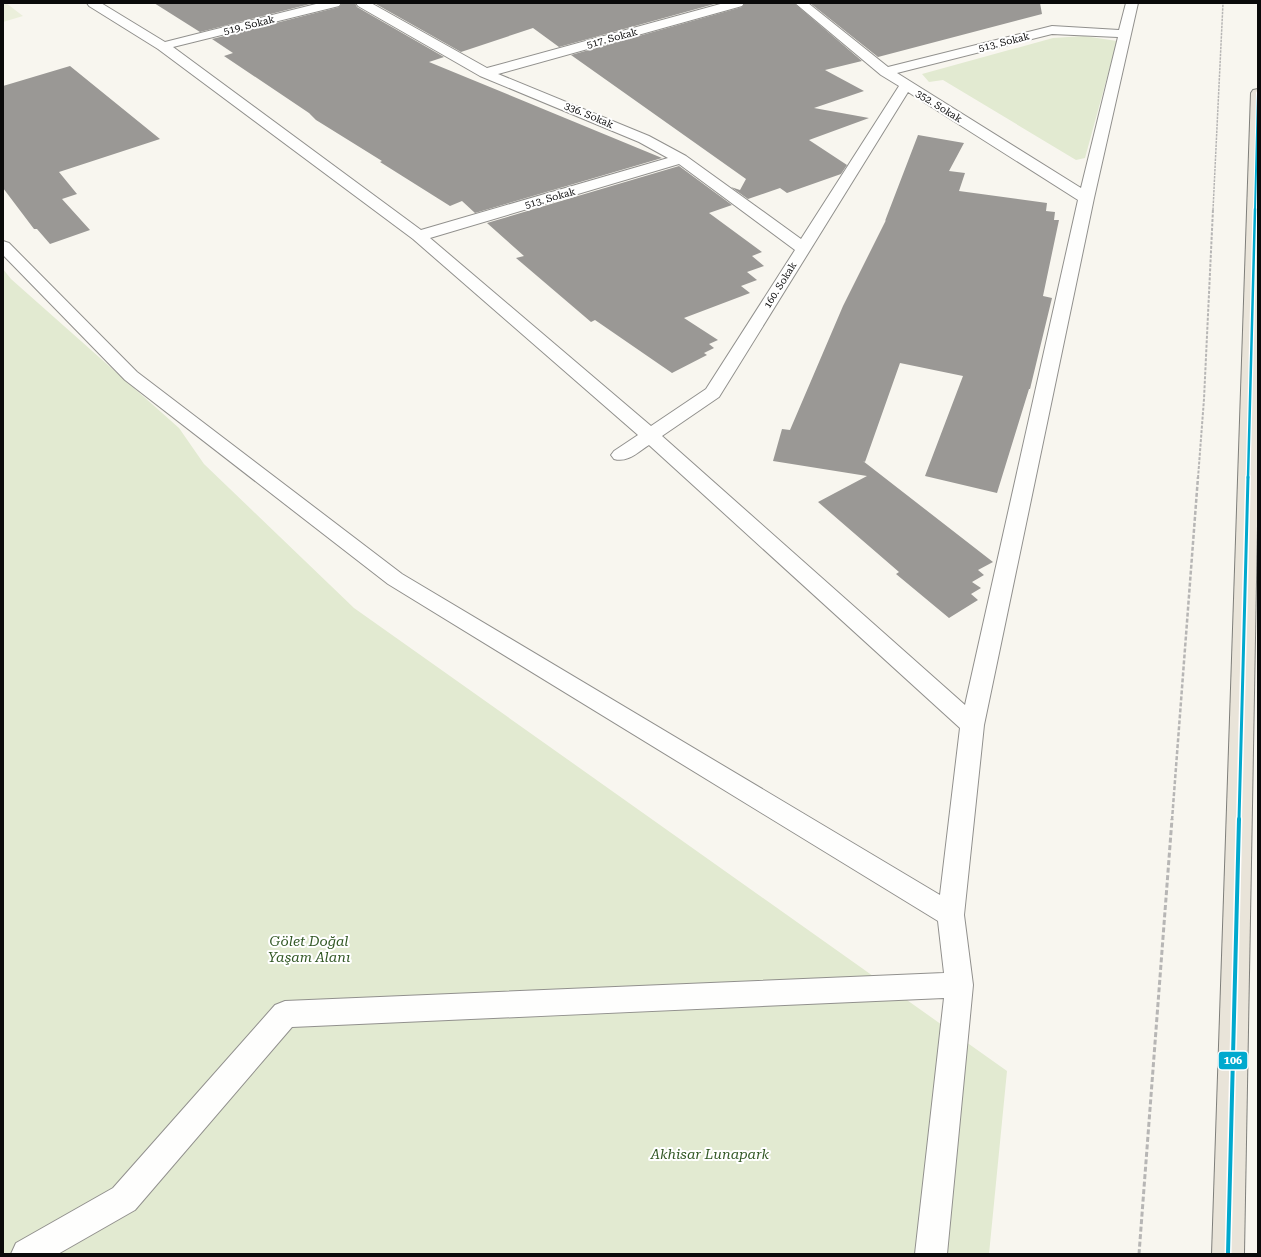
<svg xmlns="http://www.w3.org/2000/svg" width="1261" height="1257" viewBox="0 0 1261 1257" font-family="'Roboto Serif',serif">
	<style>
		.green { fill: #e2ead1 }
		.pitch { fill: #ebefdb }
		.building { fill: #9a9895 }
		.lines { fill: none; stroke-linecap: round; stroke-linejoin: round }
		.minor-casing { stroke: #91908d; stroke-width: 2 }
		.major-casing { stroke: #7e7e7a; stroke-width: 2 }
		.path-far3 { stroke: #b7b6b5; stroke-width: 1.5; stroke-dasharray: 2.5 1; stroke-linecap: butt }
		.path-far2 { stroke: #b7b6b5; stroke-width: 2; stroke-dasharray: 3 1.5; stroke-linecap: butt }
		.path-far1 { stroke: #b7b6b5; stroke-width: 2.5; stroke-dasharray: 4 2; stroke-linecap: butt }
		.path { stroke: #b7b6b5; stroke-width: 3; stroke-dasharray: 5 2.5; stroke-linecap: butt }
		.minor { fill: #fefefd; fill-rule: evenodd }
		.major { fill: #e9e4d9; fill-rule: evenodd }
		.bus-1-far3-casing { stroke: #fff; stroke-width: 4 }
		.bus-1-far2-casing { stroke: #fff; stroke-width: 5 }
		.bus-1-far1-casing { stroke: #fff; stroke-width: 6 }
		.bus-1-casing { stroke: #fff; stroke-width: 7 }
		.bus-1-far3 { stroke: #00a9ce; stroke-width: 2 }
		.bus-1-far2 { stroke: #00a9ce; stroke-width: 2.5 }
		.bus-1-far1 { stroke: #00a9ce; stroke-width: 3 }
		.bus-1 { stroke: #00a9ce; stroke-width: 4 }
		.labels { text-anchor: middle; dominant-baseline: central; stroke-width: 4; stroke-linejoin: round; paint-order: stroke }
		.far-street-label { font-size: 10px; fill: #0a0a0a; stroke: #fff }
		.near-park-label { font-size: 14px; font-style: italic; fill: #325825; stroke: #fff }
		.line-badge { stroke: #fff; stroke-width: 1.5 }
		.badge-label { font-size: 11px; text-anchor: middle; font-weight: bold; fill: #fff }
	</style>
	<rect width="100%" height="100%" fill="#f8f6ef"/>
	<path class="green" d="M1084 36 1117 41 1085 158 1076 160 943 80 929 82 922 74 1053 38Z
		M3 269 11 279 179 428 204 464 354 608 1007 1071 989 1254H3Z"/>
	<path class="pitch" d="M3 3H6L23 16 3 22Z"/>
	<path class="building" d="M154 3H314L200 32Z
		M342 3H355L357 7 444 57 429 62 662 158 475 213 462 201 450 206 380 162 382 161 316 120 309 113 224 56 233 53 212 39 339 7Z
		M374 3H718L559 47 533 28 461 52Z
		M745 3H794L862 61 825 70 864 91 814 108 869 118 809 140 847 165 841 174 787 193 780 188 748 199 731 187 740 190 746 179 571 55 742 7Z
		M810 3H1040L1042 14 878 57Z
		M70 66 160 139 59 172 77 194 62 199 90 230 50 244 37 229H34L3 188V86Z
		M918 135 964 143 949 171 965 173 959 191 1047 203 1046 211 1055 212 1054 220H1059L1043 296 1052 298 1030 389H1029L997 493 925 476 963 376 900 363 865 462 863 461 993 562 978 570 984 575 972 582 981 588 971 594 978 600 949 618 896 574 899 572 818 502 867 476 773 461 782 429 790 430 843 306 886 220 885 221Z
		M679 166 732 205 709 213 762 252 752 256 764 266 747 272 757 280 741 286 750 293 684 318 718 340 709 344 714 348 704 353 707 355 672 373 595 320 591 322 516 258 524 256 487 223Z"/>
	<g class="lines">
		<defs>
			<path id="minor" d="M87 3H101L165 42 320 3H341L339 6 173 47 421 230 668 158 639 142 480 76 358 6 356 3H371L487 68 724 3H744L742 6 498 74 649 136 686 156 801 239 899 86 881 75 795 3H808L888 67 1052 26 1119 30 1126 3H1138L1094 198 984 725 964 915 973 985 947 1254H915L944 998 292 1027 135 1210 58 1254H11L16 1243 113 1188 275 1005 285 1001 944 973 938 921 388 584 125 380 3 255V241L9 243 137 372 402 574 940 895 960 728 649 445C638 452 628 463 614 459L611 455 614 451 638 435 413 239 158 49 89 6ZM1052 34 1118 37 1081 188 897 73ZM908 92 1078 200 965 705 662 436 719 397ZM679 164 795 250 706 389 651 426 430 238Z"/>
			<path id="major" d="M1258 89V470L1244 1254H1212L1251 93 1253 90Z"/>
		</defs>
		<use href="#minor" class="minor-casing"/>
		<use href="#major" class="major-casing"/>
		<path class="path-far3" d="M1213 210 1223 3"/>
		<path class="path-far2" d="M1198 478 1204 399 1213 209"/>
		<path class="path-far1" d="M1172 820 1198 477"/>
		<path class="path" d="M1139 1254 1172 819"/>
		<use href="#minor" class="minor"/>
		<use href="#major" class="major"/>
		<defs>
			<path id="bus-1-far3" d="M1255 210 1258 93"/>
			<path id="bus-1-far2" d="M1248 478 1255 209"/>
			<path id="bus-1-far1" d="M1239 820 1248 477"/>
			<path id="bus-1" d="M1228 1254 1239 819"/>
		</defs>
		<use href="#bus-1-far3" class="bus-1-far3-casing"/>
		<use href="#bus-1-far2" class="bus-1-far2-casing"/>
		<use href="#bus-1-far1" class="bus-1-far1-casing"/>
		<use href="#bus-1" class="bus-1-casing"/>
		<use href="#bus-1-far3" class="bus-1-far3"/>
		<use href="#bus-1-far2" class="bus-1-far2"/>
		<use href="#bus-1-far1" class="bus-1-far1"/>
		<use href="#bus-1" class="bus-1"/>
	</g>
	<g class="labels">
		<g class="far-street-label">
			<text transform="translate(249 25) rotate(-14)">519. Sokak</text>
			<text transform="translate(612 38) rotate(-15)">517. Sokak</text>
			<text transform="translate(1004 42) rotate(-14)">513. Sokak</text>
			<text transform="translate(939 106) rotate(32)">352. Sokak</text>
			<text transform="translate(589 115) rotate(23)">336. Sokak</text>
			<text transform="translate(550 198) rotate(-16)">513. Sokak</text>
			<text transform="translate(780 285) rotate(-58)">160. Sokak</text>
		</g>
		<g class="near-park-label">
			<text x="309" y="941">Gölet Doğal<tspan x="309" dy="16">Yaşam Alanı</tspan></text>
			<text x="710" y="1154">Akhisar Lunapark</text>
		</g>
	</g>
	<rect class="line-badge" x="1218" y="1051" width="30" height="19" rx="4" fill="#00a9ce"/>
	<g class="badge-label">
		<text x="1233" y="1064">106</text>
	</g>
	<rect width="1261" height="1257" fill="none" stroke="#0a0a0a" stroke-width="8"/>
</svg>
